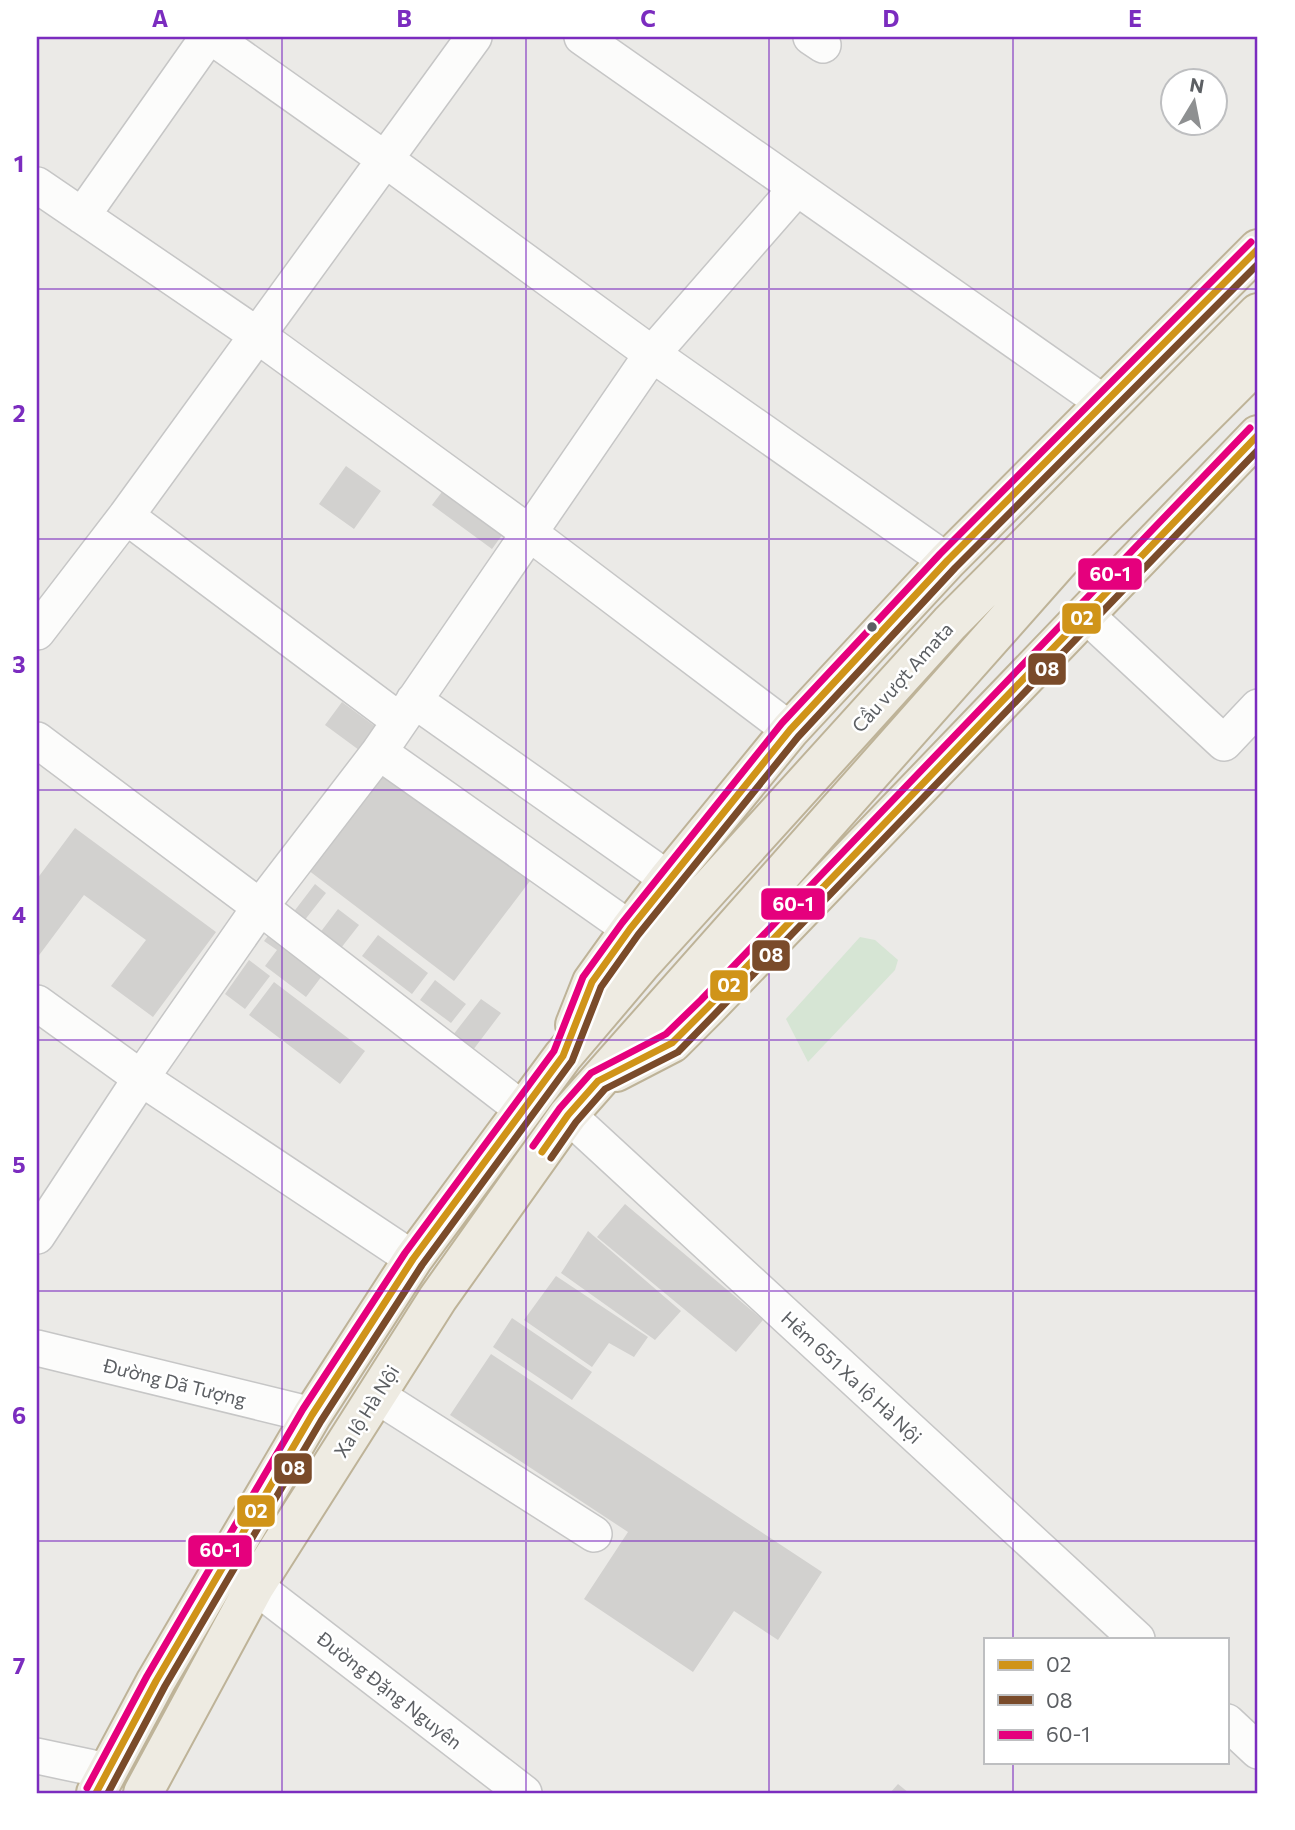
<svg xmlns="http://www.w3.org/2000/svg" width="1295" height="1830" viewBox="0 0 1295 1830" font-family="Commissioner,sans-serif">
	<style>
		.green { fill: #d6e5d4 }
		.building { fill: #d2d1cf }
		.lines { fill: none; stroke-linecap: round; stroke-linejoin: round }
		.minor-casing { stroke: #c6c6c6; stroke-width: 38 }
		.highway-casing { stroke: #beb398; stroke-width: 42 }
		.minor { stroke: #fcfcfb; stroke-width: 35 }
		.highway { stroke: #eeebe2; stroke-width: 38 }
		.bus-1-casing { stroke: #fff; stroke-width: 12 }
		.bus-2-casing { stroke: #fff; stroke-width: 12 }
		.bus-3-casing { stroke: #fff; stroke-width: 12 }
		.bus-1 { stroke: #d09419; stroke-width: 7 }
		.bus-2 { stroke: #7a4b2a; stroke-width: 7 }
		.bus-3 { stroke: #e5007d; stroke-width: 7 }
		.grid { fill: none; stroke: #7b2cbf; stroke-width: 2; stroke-opacity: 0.55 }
		.bus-dot { fill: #5c5f63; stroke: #fff; stroke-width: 2.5 }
		.labels { text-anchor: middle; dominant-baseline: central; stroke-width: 5; stroke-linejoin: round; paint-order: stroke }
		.street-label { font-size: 19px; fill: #5c5f63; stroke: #fff }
		.line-badge { stroke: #fff; stroke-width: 2.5 }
		.badge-label { font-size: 19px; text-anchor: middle; font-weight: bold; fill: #fff }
		.neatline { fill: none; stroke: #7b2cbf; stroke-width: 2.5 }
		.grid-label { font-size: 23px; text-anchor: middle; font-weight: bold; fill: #7b2cbf }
	</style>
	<rect width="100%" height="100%" fill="#ebeae7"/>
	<path class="green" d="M860 937 875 940 898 960 895 970 808 1062 786 1019Z"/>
	<path class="building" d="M346 466 381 491 354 529 319 504Z
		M451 480 510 524 492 549 432 505Z
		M342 702 376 727 359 750 325 725Z
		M386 767 533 877 454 981 308 870Z
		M75 828 216 932 153 1017 111 986 146 940 84 895 37 958V879Z
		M315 884 326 893 300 926 289 918Z
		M338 909 359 925 334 957 313 942Z
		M278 923 331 964 306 997 265 966 277 950 264 941Z
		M378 935 428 973 412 994 362 956Z
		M249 960 270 976 245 1009 225 994Z
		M435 980 466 1004 451 1023 420 1000Z
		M274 982 365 1051 340 1084 249 1015Z
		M481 999 501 1013 473 1050 453 1035Z
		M625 1204 763 1320 736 1352 597 1237Z
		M588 1231 681 1311 655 1340 561 1273Z
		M556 1276 648 1337 634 1357 609 1343 592 1367 524 1320Z
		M512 1318 592 1372 572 1400 493 1347Z
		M491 1354 822 1572 778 1640 734 1611 693 1672 584 1599 628 1532 450 1415Z
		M898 1784 909 1793H890Z"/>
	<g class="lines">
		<defs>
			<path id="minor" d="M212 37 386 160 652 354 947 561
				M582 37 1104 403
				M811 37 823 45
				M37 185 257 335 528 532 790 730
				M82 216 208 37
				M126 516 400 721
				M1086 615 1224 743 1258 707
				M37 632 126 516 474 37
				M414 700 668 879
				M37 740 260 907 523 1110
				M379 752 630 929
				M37 1003 141 1078 413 1259
				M568 1115 1137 1639
				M37 1236 141 1078 260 907 379 752 652 354 796 189
				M37 1348 312 1415
				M376 1395 594 1534
				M255 1586 524 1793
				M1227 1722 1258 1751
				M37 1756 108 1771"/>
			<path id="highway" d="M575 1025 592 982 630 929 668 879 790 730 947 561 1258 249
				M616 1072 672 1043 708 1007 1258 435
				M96 1793 156 1681 312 1415 413 1259 563 1056 642 963 950 623 1258 313
				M143 1793 255 1586 438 1298 568 1115 1061 559 1258 362"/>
		</defs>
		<use href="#minor" class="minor-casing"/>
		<use href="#highway" class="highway-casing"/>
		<use href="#minor" class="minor"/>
		<use href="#highway" class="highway"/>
		<defs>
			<path id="bus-1" d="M542 1152 568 1115 598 1081 672 1043 708 1007 1258 435
				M96 1793 156 1681 312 1415 413 1259 563 1056 592 982 630 929 790 730 947 561 1258 249"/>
			<path id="bus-2" d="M551 1158 576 1122 605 1089 678 1052 715 1014 1258 450
				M108 1793 165 1686 321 1421 422 1265 572 1061 601 987 638 935 798 737 955 568 1258 264"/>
			<path id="bus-3" d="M533 1146 560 1108 591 1073 666 1034 701 1000 1250 428
				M87 1788 147 1676 303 1409 405 1253 554 1051 583 977 622 923 782 723 940 554 1251 242"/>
		</defs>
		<use href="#bus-1" class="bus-1-casing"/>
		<use href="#bus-2" class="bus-2-casing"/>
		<use href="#bus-3" class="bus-3-casing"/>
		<use href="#bus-1" class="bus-1"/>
		<use href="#bus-2" class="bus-2"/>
		<use href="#bus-3" class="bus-3"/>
	</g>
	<path class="grid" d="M282 37V1793M526 37V1793M769 37V1793M1013 37V1639M37 289H1258M37 539H1258M37 790H1258M37 1040H1258M37 1291H1258M37 1541H1258M1013 1762V1793"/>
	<circle class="bus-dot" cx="872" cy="627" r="6"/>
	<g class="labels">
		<g class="street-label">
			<text transform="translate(902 677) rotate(-48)">Cầu vượt Amata</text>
			<text transform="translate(852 1377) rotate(43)">Hẻm 651 Xa lộ Hà Nội</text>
			<text transform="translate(175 1382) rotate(14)">Đường Dã Tượng</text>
			<text transform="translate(366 1411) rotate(-58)">Xa lộ Hà Nội</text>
			<text transform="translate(390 1690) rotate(38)">Đường Đặng Nguyên</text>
		</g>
	</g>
	<g class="line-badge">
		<rect x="1077" y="557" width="66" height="34" rx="7" fill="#e5007d"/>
		<rect x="1061" y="602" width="41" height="33" rx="7" fill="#d09419"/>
		<rect x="1027" y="652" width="40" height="34" rx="7" fill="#7a4b2a"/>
		<rect x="760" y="887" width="66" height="34" rx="7" fill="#e5007d"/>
		<rect x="751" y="939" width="40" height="33" rx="7" fill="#7a4b2a"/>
		<rect x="709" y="969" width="40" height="33" rx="7" fill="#d09419"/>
		<rect x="273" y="1452" width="40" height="33" rx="7" fill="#7a4b2a"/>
		<rect x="236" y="1494" width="40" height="34" rx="7" fill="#d09419"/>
		<rect x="187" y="1534" width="66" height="34" rx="7" fill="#e5007d"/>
	</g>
	<g class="badge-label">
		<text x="1110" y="581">60-1</text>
		<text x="1082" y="625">02</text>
		<text x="1047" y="676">08</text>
		<text x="793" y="911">60-1</text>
		<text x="771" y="962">08</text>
		<text x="729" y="992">02</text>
		<text x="293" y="1475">08</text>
		<text x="256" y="1518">02</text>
		<text x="220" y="1557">60-1</text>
	</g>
	<rect width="1295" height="1830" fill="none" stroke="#ffffff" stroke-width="77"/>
	<rect x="984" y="1638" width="245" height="126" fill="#ffffff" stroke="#bebfc1" stroke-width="2"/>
	<rect x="998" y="1660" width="35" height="10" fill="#d09419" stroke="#bebfc1" stroke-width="2"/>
	<text x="1046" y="1672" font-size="21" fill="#5c5f63">02</text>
	<rect x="998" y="1695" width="35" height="10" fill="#7a4b2a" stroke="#bebfc1" stroke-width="2"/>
	<text x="1046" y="1708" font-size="21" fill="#5c5f63">08</text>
	<rect x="998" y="1730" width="35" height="10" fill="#e5007d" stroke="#bebfc1" stroke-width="2"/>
	<text x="1046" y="1742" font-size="21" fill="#5c5f63">60-1</text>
	<g transform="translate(1194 102) rotate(10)"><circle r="33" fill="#ffffff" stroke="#bebfc1" stroke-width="2"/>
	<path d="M0-5L12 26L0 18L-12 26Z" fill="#8e9091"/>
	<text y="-10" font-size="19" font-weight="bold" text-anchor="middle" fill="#5c5f63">N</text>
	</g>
	<rect x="38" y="38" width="1218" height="1754" class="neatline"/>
	<g class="grid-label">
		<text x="160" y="27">A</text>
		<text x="404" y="27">B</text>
		<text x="648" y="27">C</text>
		<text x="891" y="27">D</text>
		<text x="1135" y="27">E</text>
		<text x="19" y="172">1</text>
		<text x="19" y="422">2</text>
		<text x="19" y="673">3</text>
		<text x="19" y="923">4</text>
		<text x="19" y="1173">5</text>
		<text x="19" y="1424">6</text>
		<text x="19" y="1674">7</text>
	</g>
</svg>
